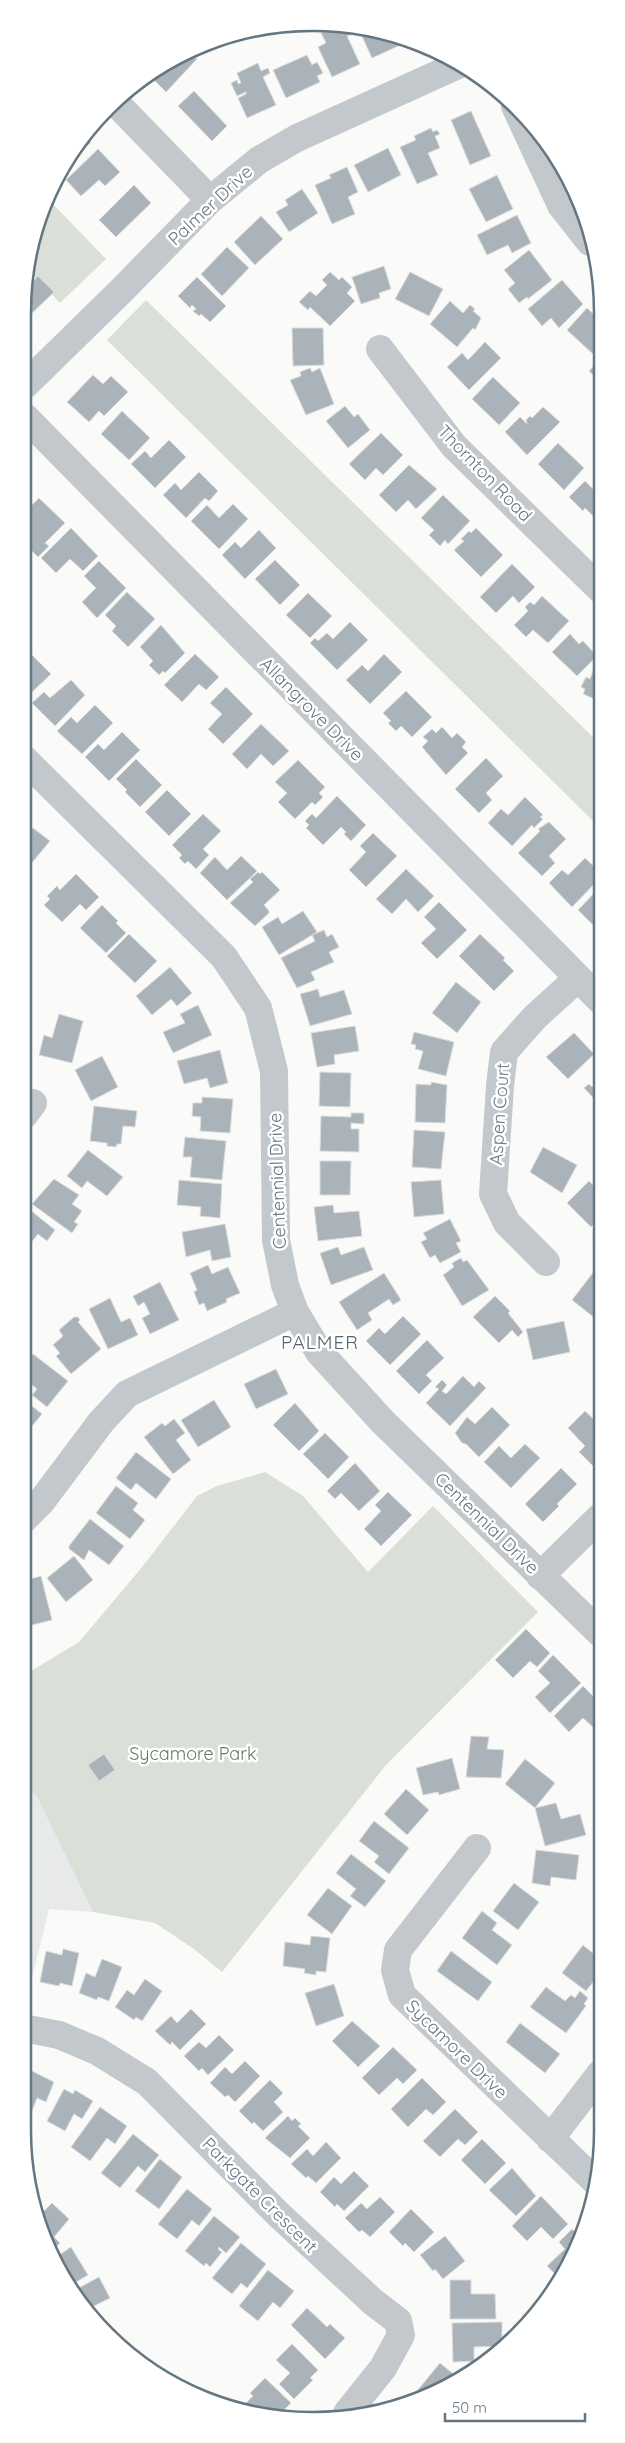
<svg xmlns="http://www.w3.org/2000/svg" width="625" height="2443" viewBox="0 0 625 2443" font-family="Quicksand,sans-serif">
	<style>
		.built { fill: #e8e9e9 }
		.green { fill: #dadfd7 }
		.building { fill: #aab3b9; stroke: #dcdcda }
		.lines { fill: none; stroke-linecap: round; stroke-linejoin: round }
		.minor { stroke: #c3c8cc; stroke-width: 28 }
		.labels { text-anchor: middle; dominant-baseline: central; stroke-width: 5; stroke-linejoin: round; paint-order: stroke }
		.street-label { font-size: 18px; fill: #657683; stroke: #fff }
		.park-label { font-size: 18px; fill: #687a64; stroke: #fff }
		.neighbourhood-label { font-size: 19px; letter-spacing: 1px; fill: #57646e; stroke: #fff }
		.rim { fill: none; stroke: #657683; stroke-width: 2.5 }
	</style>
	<rect width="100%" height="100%" fill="#fafaf8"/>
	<path class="built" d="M23 1787 36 1795 93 1912 49 1909 26 2002 23 2001Z"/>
	<path class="green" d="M50 201 106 259 60 303 27 268Z
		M146 300 600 744V828L107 340Z
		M265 1472 303 1496 368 1572 433 1506 538 1612 386 1765 222 1972 194 1949 155 1923 93 1912 36 1795 23 1787V1671H31L79 1642 143 1566 197 1496 217 1486Z"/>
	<path class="building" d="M336 26H342L345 31 350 28 353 34 347 36 360 64 332 77 318 47 326 43 321 33Z
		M364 29 404 41 405 43 372 58 360 32Z
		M192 55 197 59 166 92 150 76Z
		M307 55 312 65 317 62 323 73 317 76 320 82 286 98 273 70Z
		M258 63 261 71 268 68 270 73 263 77 276 105 247 118 238 98 246 94V92L237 96 231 83 237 80 238 84 241 83 237 73Z
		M194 91 227 126 212 141 178 106Z
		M471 111 491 156 470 165 451 120Z
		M431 128 433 132 437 130 440 134 435 136 440 148 428 153 438 175 417 184 400 147 416 140 414 136Z
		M87 138 91 142 70 164 67 161Z
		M388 148 401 175 368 192 354 165Z
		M98 149 120 172 105 186 99 180 81 196 66 180Z
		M347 167 358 192 348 197 355 214 332 224 315 185 331 178 329 175Z
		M497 175 513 209 486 222 469 189Z
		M134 185 151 203 116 237 99 220Z
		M302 189 318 213 289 232 276 212 288 205 285 200Z
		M517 215 531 243 512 253 508 245 487 255 477 235Z
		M261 216 283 239 255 265 234 242Z
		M227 247 249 268 222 296 201 274Z
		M529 250 552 280 528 299 527 297 519 303 508 289 515 283 504 270Z
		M384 266 391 289 379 293 380 298 361 304 352 277Z
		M330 272 339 280 342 277 352 287 347 293 355 301 330 326 310 307 308 310 299 302 310 291 316 296 327 285 322 280Z
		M410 272 443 289 429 316 395 299Z
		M38 276 54 292 26 319 25 286 27 288Z
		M197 277 226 306 210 322 201 314 199 316 193 311 196 309 192 305 190 308 178 296Z
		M562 280 583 304 559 328 551 318 542 326 528 309Z
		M450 301 463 313 470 305 475 309 473 311 481 318 475 330 473 328 457 347 430 324Z
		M587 308 600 320V347L593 354 567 330Z
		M292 328H323L324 365 293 366Z
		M485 342 501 358 469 390 447 367 462 353 468 360Z
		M600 359V382L589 371Z
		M310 368 312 372 320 368 334 404 306 415 290 380 301 376 300 372Z
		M93 375 103 384 111 376 128 392 104 416 99 411 89 422 67 402Z
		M493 377 520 403 499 425 472 399Z
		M345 406 354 417 358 414 370 430 348 448 326 421Z
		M543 407 560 422 527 455 505 432 520 417 527 424 526 420 530 416 532 418Z
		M122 411 150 438 129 460 101 434Z
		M381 433 403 455 383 475 376 468 365 480 349 464Z
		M169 440 186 457 155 488 131 464 145 451 151 458Z
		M558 443 584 468 564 490 538 464Z
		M409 465 437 489 416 509 408 500 396 512 379 495Z
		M199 472 218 491 209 501 205 498 186 518 163 495 175 483 181 490Z
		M585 481 594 490 600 484V518L597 520 585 508 583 511 569 497Z
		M443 495 470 521 448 544 445 540 440 546 429 535 434 530 421 518Z
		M39 498 65 523 45 543 49 546 38 557 25 544V529L27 527 25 525V512Z
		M233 504 248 519 219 549 191 521 207 505 219 518Z
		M71 528 98 556 83 571 70 559 56 573 41 558Z
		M476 528 503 555 481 577 454 550 464 541 461 539 469 531 471 533Z
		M259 530 276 548 245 579 222 555 235 542 241 548Z
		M275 560 300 585 280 605 255 579Z
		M99 561 126 588 97 618 82 602 96 588 84 576Z
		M512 564 535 587 519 603 513 596 496 613 480 597Z
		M127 592 155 619 128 647 112 631 116 626 105 615Z
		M308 593 332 616 310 638 286 615Z
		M542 596 569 621 548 643 533 630 526 637 514 625 528 611 525 607 530 602 534 605Z
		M350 622 368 640 337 670 310 643 315 638 318 641 327 633 333 639Z
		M161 625 185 653 165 673 163 671 159 675 149 665 153 661 140 647Z
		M570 634 579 644 583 641 597 656 577 676 552 652Z
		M25 648 51 674 29 695 24 691Z
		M195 654 219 677 206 690 199 684 182 702 164 685Z
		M384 654 402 672 370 704 346 680 362 665 368 671Z
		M595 665 600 667V711L595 709 599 701 583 694 585 689 581 687 586 677 590 679Z
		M71 680 85 695 55 726 32 703 44 692 50 698Z
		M226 687 253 714 223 744 208 729 222 714 210 703Z
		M406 691 432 717 412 737 401 726 396 731 388 723 391 721 383 713Z
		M95 705 113 723 82 754 57 731 71 717 77 723Z
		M261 724 289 751 273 766 261 754 247 769 232 754Z
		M442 727 452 738 457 733 466 742 462 747 468 753 446 775 422 747 428 741 423 737 432 729 436 733Z
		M122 732 140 750 109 781 85 757 98 744 104 750Z
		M486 758 503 776 486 793 492 800 479 813 455 789Z
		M136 759 162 785 140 807 125 792 127 790 116 779Z
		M298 760 325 787 319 793 323 797 315 805 312 802 295 819 278 802 287 793 275 782Z
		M167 790 191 814 169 836 145 812Z
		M337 796 366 825 351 841 344 834 346 832 341 827 323 845 306 828 309 825 305 821 312 814 316 818Z
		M525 797 543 815 540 817 543 819 534 828 532 825 512 846 488 823 501 809 508 815Z
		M203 814 221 831 203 849 209 855 196 869 188 861 185 864 179 858 182 855 172 845Z
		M549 822 566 839 549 856 555 863 542 876 518 853 540 831 538 829Z
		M24 824 31 830 33 828 50 841 30 865 24 860Z
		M373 833 397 856 366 887 349 870 366 852 360 846Z
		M241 856 257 871 227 900 200 873 215 857 227 870Z
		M585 858 600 872V878L572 907 549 883 562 870 568 875Z
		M406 869 434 896 418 912 406 899 392 914 376 899Z
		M258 872 260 874 262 872 280 890 264 905 269 911V913L255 926 230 903 253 882 250 879Z
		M76 874 99 897 86 910 80 904 62 922 44 905 50 899 47 896 57 886 60 890Z
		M600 887V932L578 910Z
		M439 902 467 930 437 959 421 943 436 929 424 917Z
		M102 905 118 921 116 923 126 933 106 953 80 928Z
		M303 911 317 932 279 955 262 927 278 917 282 924Z
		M324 930 327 937 332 934 339 947 329 952 334 962 311 972 315 980 297 988 281 958 315 941 312 935Z
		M129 934 157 961 135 983 107 956Z
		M480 934 505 958 503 960 514 971 494 991 459 956Z
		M170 967 192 993 177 1006 171 999 152 1015 136 996Z
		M456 982 481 1002 457 1033 432 1013Z
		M318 989 320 997 344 990 352 1014 310 1026 300 994Z
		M198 1005 212 1035 173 1053 163 1032 185 1023 180 1014Z
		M59 1014 83 1021 72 1063 39 1055 44 1035 52 1038Z
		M355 1026 359 1051 334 1055 335 1064 317 1067 311 1033Z
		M414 1032 454 1042 446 1076 418 1069 423 1051 415 1049 416 1045 411 1044Z
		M574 1033 594 1054 568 1079 546 1057Z
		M24 1035H28L31 1054 24 1055Z
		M220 1050 228 1083 210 1088 207 1078 184 1084 177 1061Z
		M102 1056 118 1087 91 1101 75 1070Z
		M320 1072 351 1073 350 1107 319 1106Z
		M600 1079V1105L584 1088 589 1084 592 1087Z
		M431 1082 447 1085 445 1123 415 1122 416 1084 431 1085Z
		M202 1097 233 1099 230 1133 200 1131 201 1117 192 1116 193 1103H202Z
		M94 1106 137 1111 135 1127 123 1126 121 1144H117L116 1147 107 1146V1143L90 1141Z
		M351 1113H364V1124L351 1123V1129H359V1152L320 1151 321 1116 351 1117Z
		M414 1130 445 1132 441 1169 412 1167Z
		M185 1137 226 1141 222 1180 190 1177 192 1157H183Z
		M543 1147 577 1165 562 1193 530 1172Z
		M88 1150 123 1177 107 1196 87 1181 82 1188 67 1176Z
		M320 1161H351L350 1195H320Z
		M54 1179 79 1195 72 1204 82 1211 74 1222 78 1224 72 1233 32 1204Z
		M179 1180 222 1184 220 1218 200 1216 201 1207 177 1205Z
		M441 1180 444 1214 414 1217 411 1182Z
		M589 1181 600 1192V1218L591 1227 567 1203Z
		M24 1205 55 1230 47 1241 38 1234 25 1250 24 1249Z
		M333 1205 334 1213 359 1211 362 1236 318 1241 314 1207Z
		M450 1219 461 1241 456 1243 461 1252 440 1263 435 1255 430 1258 421 1242 427 1239 423 1233Z
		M225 1224 231 1257 212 1261 210 1250 186 1257 182 1232Z
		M593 1232H600V1266H594Z
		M338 1247 341 1255 364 1247 373 1270 331 1285 320 1253Z
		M461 1258 463 1262 467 1260 489 1290 462 1306 443 1275 454 1267 452 1263Z
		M208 1265 212 1274 228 1267 240 1293 226 1299 227 1302 207 1311 204 1303 199 1305 194 1292 197 1290 190 1273Z
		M595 1270 600 1274V1314L596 1319 572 1300Z
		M384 1273 401 1300 393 1305 389 1299 368 1313 372 1320 357 1330 339 1302Z
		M160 1282 179 1320 150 1334 142 1318 150 1314 144 1302 138 1306 133 1296Z
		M495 1296 510 1311 508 1313 523 1332 518 1337 512 1330 499 1343 473 1317Z
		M110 1298 121 1322 130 1318 138 1335 108 1349 89 1309Z
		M403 1316 421 1334 390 1365 366 1341 379 1328 385 1334Z
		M74 1317H78L80 1320 78 1322 101 1349 71 1374 56 1356 60 1353 53 1345 63 1336 59 1330Z
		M564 1321 570 1352 533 1360 526 1329Z
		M427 1340 444 1358 426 1375 432 1381 419 1394 396 1371Z
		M33 1354 68 1381 47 1407 32 1395 37 1389 24 1378V1366Z
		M276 1369 288 1394 256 1409 244 1384Z
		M463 1376 474 1387 479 1381 486 1388 450 1426 426 1403 439 1389 435 1387 442 1380 447 1385 442 1391 446 1394Z
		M23 1399 42 1414 23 1437Z
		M214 1400 231 1427 198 1447 181 1420Z
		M295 1403 319 1431 299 1451 273 1425Z
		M492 1407 510 1425 479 1457 466 1444 462 1443 455 1433 467 1417 475 1424Z
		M585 1411 600 1425V1458L593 1466 579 1452 585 1446 568 1428Z
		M174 1419 185 1433 176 1440 191 1460 173 1474 144 1437 162 1423 165 1426Z
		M325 1433 349 1457 328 1479 303 1454Z
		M525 1444 540 1458 511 1488 484 1462 499 1446 511 1458Z
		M136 1452 171 1479 156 1499 136 1483 131 1490 116 1478Z
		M355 1463 380 1491 359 1511 341 1493 335 1499 327 1491Z
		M561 1468 577 1484 557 1504 559 1506 543 1522 525 1504Z
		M116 1486 138 1503 133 1510 145 1520 130 1539 96 1513Z
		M388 1492 412 1515 381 1546 364 1529 381 1511 375 1505Z
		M90 1519 124 1546 109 1565 89 1550 84 1560 69 1549V1546Z
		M74 1556 93 1580 66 1602 47 1578Z
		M41 1576 52 1620 28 1626 23 1606V1581Z
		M526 1629 550 1653 537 1667 530 1661 513 1678 495 1660Z
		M553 1655 581 1683 550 1713 535 1697 550 1683 538 1671Z
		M583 1686 600 1703V1725L595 1729 583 1718 569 1732 554 1716Z
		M471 1736 489 1737 487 1749 504 1750 501 1778 466 1777Z
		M104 1754 115 1770 99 1781 88 1765Z
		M452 1758 460 1789 439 1795 438 1792 423 1795 416 1768Z
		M525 1759 555 1783 535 1808 505 1784Z
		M406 1789 429 1810 407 1835 384 1814Z
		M556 1803 561 1819 580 1814 586 1835 545 1846 535 1808Z
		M374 1821 409 1848 389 1874 374 1862 379 1856 359 1841Z
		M536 1850 579 1855 576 1880 551 1877 550 1886 532 1883Z
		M351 1854 386 1881 365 1907 350 1896 356 1889 336 1873Z
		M514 1883 539 1902 518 1930 493 1911Z
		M328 1888 352 1906 332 1934 307 1915Z
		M482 1911 497 1923 492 1930 512 1945 497 1965 462 1938Z
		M311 1936 330 1938 326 1972 316 1971V1975L304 1973 305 1969 283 1966 285 1942 310 1945Z
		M583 1945 600 1959V1973L586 1991 562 1973Z
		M63 1949 79 1953 72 1986 60 1983 59 1986 40 1982 46 1951 62 1955Z
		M451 1951 492 1982 478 2001 437 1971Z
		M102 1959 122 1967 109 2001 98 1997 97 2000 79 1993 86 1973 95 1977Z
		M145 1979 162 1991 142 2021 136 2017 134 2020 115 2007 127 1990 134 1995Z
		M334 1984 344 2016 316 2026 305 1993Z
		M546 1987 565 2001 571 1995 575 1998 580 1991 588 1998 584 2004 586 2006 566 2033 530 2007Z
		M191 2009 206 2024 180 2050 172 2042 170 2045 155 2031 171 2016 177 2023Z
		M352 2021 380 2046 358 2067 332 2041Z
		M520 2023 560 2054 545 2073 506 2042Z
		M219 2035 234 2050 208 2075 202 2068 199 2071 184 2056 199 2042 206 2048Z
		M393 2047 417 2070 403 2084 397 2078 379 2095 362 2078Z
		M245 2061 260 2076 235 2102 228 2095 225 2097 210 2083 225 2067 232 2074Z
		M26 2068 54 2082 46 2102 37 2098 30 2116 23 2113V2069Z
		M422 2078 446 2102 433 2115 426 2109 408 2127 391 2109Z
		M270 2080 283 2093 274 2102 283 2112 263 2131 254 2122 252 2124 239 2111Z
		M64 2089 73 2094 75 2090 93 2101 82 2119 74 2114 65 2131 47 2121Z
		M100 2107 127 2126 115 2144 107 2138 90 2161 71 2147Z
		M455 2109 478 2132 465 2145 458 2139 440 2157 423 2141Z
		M288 2116 292 2121 295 2118 301 2124 298 2126 310 2138 290 2158 265 2138Z
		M133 2134 159 2155 145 2172 138 2166 120 2188 101 2173Z
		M482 2139 506 2163 485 2184 461 2160Z
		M326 2142 341 2158 316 2183 308 2176 306 2178 291 2164 307 2149 313 2156Z
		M160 2159 182 2177 159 2209 135 2191Z
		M512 2168 536 2196 516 2216 489 2190Z
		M354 2171 369 2186 344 2211 337 2204 335 2207 320 2192 334 2177 341 2184Z
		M187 2189 212 2209 199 2226 192 2220 177 2239 158 2224Z
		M541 2196 568 2224 553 2239 541 2227 527 2241 512 2226Z
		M380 2197 395 2212 370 2237 362 2230 359 2232 345 2218 361 2203 367 2209Z
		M52 2203 69 2219 54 2237 60 2243 51 2252 44 2241 39 2216Z
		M411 2209 434 2232 414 2252 405 2243 403 2246 389 2232Z
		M214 2216 240 2237 226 2253 219 2247 218 2249 222 2252 210 2267 206 2263 204 2266 185 2251Z
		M572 2229 578 2235 564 2275 560 2279 547 2266 565 2249 559 2242Z
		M445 2236 465 2261 443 2279 435 2269 433 2271 420 2255Z
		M241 2243 266 2264 247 2288 241 2283 232 2294 212 2278Z
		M71 2247 88 2275 71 2285 55 2258Z
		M268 2270 294 2291 280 2308 273 2302 258 2321 239 2306Z
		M99 2277 110 2298 90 2308 92 2312 89 2314 75 2290Z
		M450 2280H471V2294H495L496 2319H450Z
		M307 2308 327 2327 330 2324 345 2338 325 2359 291 2325Z
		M502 2322V2346L474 2347V2361L453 2362 452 2323Z
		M292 2344 318 2370 310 2378 313 2380 294 2399 279 2384 290 2373 276 2360Z
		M440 2363 457 2377 423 2396 417 2391Z
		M265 2378 291 2403 283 2411 286 2413 282 2417 252 2409 246 2403 253 2396 250 2393Z"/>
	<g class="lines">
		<path class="minor" d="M117 104 210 200
			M515 106 561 205 590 242
			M380 349 454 446 600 589
			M25 385 122 290 210 200 259 160 297 138 458 65
			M25 417 600 1000
			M24 759 224 957 258 1008 274 1071 276 1240 285 1285 295 1312 319 1352 383 1422 600 1633
			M24 1115 33 1103
			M546 1262 507 1223 493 1194 500 1086 504 1052 535 1017 578 978
			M23 1520 41 1502 101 1422 127 1394 295 1312
			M540 1576 600 1517
			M477 1848 398 1950 395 1970 402 1995 596 2182
			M23 2028 59 2035 97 2051 147 2082 278 2214 373 2302 398 2321 401 2335 383 2368 347 2413
			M550 2139 600 2074"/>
	</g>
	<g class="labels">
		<g class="street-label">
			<text transform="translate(210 205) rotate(-43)">Palmer Drive</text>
			<text transform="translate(485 473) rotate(46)">Thornton Road</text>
			<text transform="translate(312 709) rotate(45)">Allangrove Drive</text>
			<text transform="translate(499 1114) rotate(-86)">Aspen Court</text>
			<text transform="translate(277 1181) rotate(-92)">Centennial Drive</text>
			<text transform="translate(487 1523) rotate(44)">Centennial Drive</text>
			<text transform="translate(457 2049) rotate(44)">Sycamore Drive</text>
			<text transform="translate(260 2195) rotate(45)">Parkgate Crescent</text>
		</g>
		<g class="park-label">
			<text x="193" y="1753">Sycamore Park</text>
		</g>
		<g class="neighbourhood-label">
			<text x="320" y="1342">PALMER</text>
		</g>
	</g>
	<path d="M0 0H625V2443H0ZM312 31H313A281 281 0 0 1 594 312V2131A281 281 0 0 1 313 2412H312A281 281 0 0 1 31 2131V312A281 281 0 0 1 312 31Z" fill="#fff" fill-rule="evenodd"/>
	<path class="rim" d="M312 31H313A281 281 0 0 1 594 312V2131A281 281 0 0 1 313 2412H312A281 281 0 0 1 31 2131V312A281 281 0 0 1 312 31Z"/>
	<path d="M445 2413v8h140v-8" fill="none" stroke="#657683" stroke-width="2.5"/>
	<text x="452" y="2413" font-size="15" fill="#657683" stroke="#ffffff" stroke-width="4" paint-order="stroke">50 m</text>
</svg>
